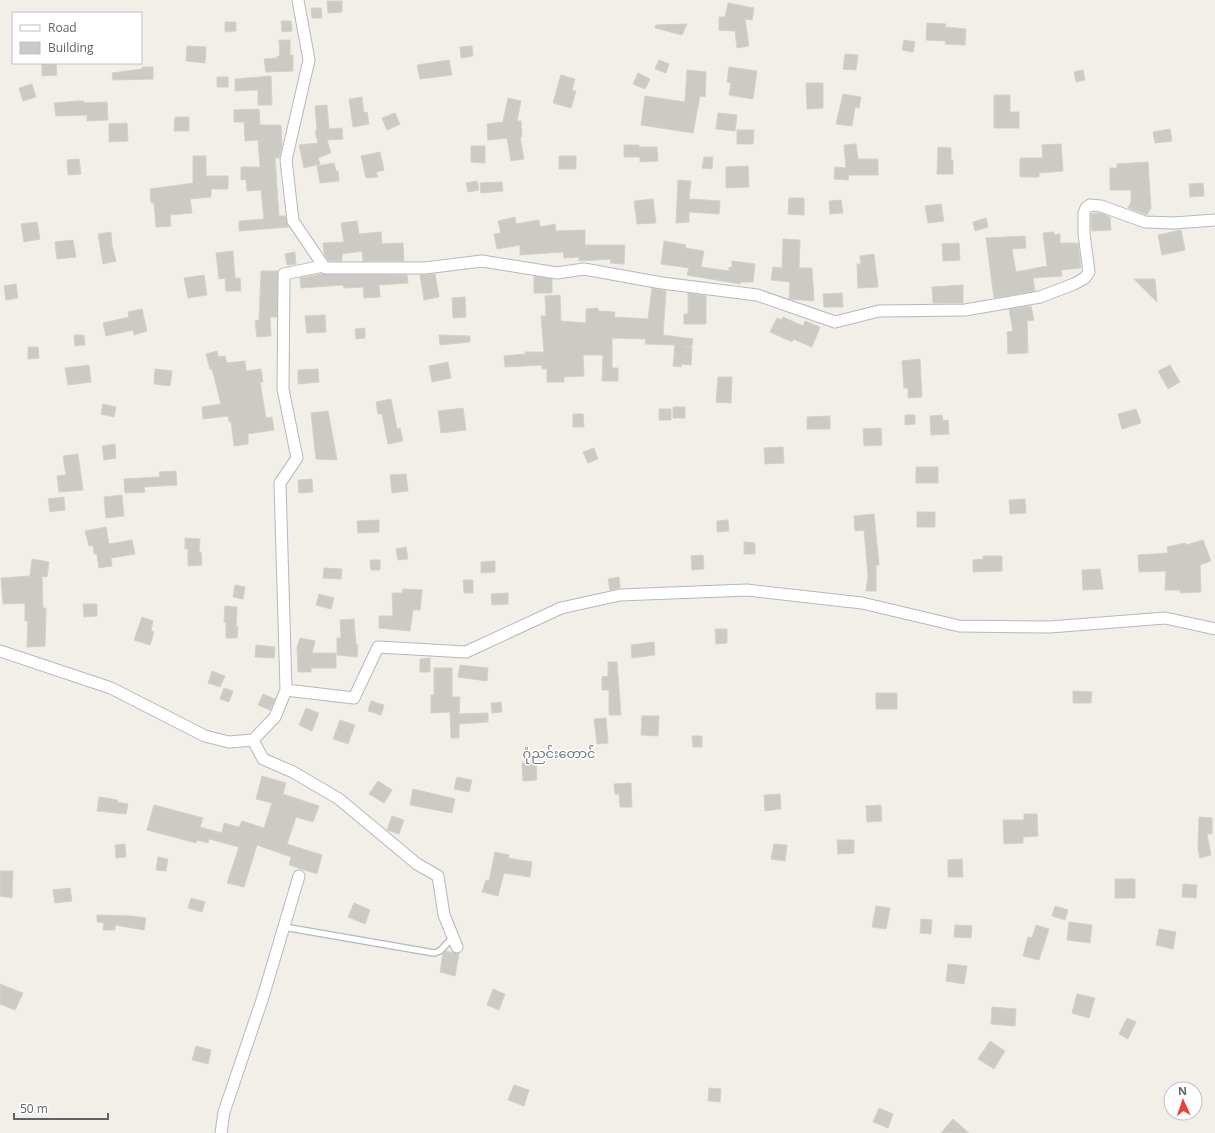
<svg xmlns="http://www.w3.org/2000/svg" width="1215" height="1133" viewBox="0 0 1215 1133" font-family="'Open Sans','Noto Sans Myanmar',sans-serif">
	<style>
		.building { fill: #cccac5; stroke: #d6d1c6 }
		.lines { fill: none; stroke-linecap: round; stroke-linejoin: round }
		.lane-casing { stroke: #b5b8bc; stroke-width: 8 }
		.street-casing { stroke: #b5b8bc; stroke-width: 13 }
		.lane { stroke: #fff; stroke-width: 5.5 }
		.street { stroke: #fff; stroke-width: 11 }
		.labels { text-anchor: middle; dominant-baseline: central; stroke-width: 3; stroke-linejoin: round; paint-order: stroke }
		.quarter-label { font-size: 13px; fill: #70757a; stroke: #fff }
	</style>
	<rect width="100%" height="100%" fill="#f1efe8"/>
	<path class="building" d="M327 1H342V12L328 13Z
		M728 3 754 8 752 20 745 19 749 46 737 48 735 31 719 30V17H725Z
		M311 8H321L322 18H312Z
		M281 21H291L292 31 282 32Z
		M225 22H236V31L225 32Z
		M927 23 946 24 945 27 966 29 965 45 945 44 946 41 926 40Z
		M687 24 682 35 655 28 656 25Z
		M279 40H290V55H293V71L266 72 264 59 277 58V56H280Z
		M904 40 915 42 913 52 902 50Z
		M187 46 206 47 205 63 186 61Z
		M472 46 473 56 461 58 460 47Z
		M845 54 858 55 856 70 843 69Z
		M449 60 452 75 420 79 417 65Z
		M659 60 669 64 666 73 655 69Z
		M56 63 57 75 42 76V64Z
		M142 67H153V79L113 80 112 73 142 69Z
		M729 67 757 71 753 99 729 95 731 83 727 82Z
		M687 70 706 72 705 97 700 96 693 133 641 125 645 96 685 102Z
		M1083 70 1085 80 1076 82 1074 72Z
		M638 73 650 79 645 89 633 84Z
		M561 75 575 79 572 90 576 91 571 108 553 103Z
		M271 76 272 105H258V90L235 91V79Z
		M217 77H228V87H217Z
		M806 83H823V108L807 109Z
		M32 84 36 97 23 101 19 88Z
		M843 94 861 97 859 108 855 107 852 126 836 124Z
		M994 95H1010V112H1019V128H994Z
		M362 97 364 113 367 112 369 124 353 127 349 99Z
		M508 98 521 101 517 121H521L522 137H520L524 159 511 161 507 138 488 140 487 124 503 122Z
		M78 101H84V103L107 102 108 120 87 121V115L56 116 54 103Z
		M327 105 329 129 342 128 343 139 327 140 331 153 318 158 320 164 304 168 299 145 318 143 315 131H317L315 106Z
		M259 109 260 125H281L282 146 279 158H275L279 216H285L289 227 239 231V221L264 219 261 190 247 191 246 179 241 180V167H260L258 140 245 141 244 122H234V110Z
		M395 113 400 124 387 130 382 118Z
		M718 113 737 115 735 131 716 129Z
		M175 117H189V131H174Z
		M127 123 128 141 109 142V124Z
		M1170 129 1172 141 1155 143 1153 132Z
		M737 130H754L753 144H737Z
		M856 144 858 159H878V175H849L848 180 834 179 835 167 846 168 844 145Z
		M1061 144 1063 171 1039 173V177H1020V158H1043L1042 145Z
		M624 145H639V147H657L658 161 640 162V157H624Z
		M471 146H485V163L471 162Z
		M938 147 951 148V160H953V174H937Z
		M380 152 384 170 376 172 378 177 366 178 361 156Z
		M193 156H206V176H228V189H211V197L190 199 192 213 170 215 171 226 156 227 154 203H151L150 189 193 183Z
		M559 156H576V169H559Z
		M704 157H713L712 169 702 168Z
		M79 159 81 174 68 175 67 160Z
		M1148 162 1151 208 1147 215 1128 208 1131 202V190H1110V168H1117V164Z
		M334 163 336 171H338L339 181 320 183 317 166Z
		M748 166 749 187 726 188V167Z
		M678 180 691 181 689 199 720 201 719 214 689 212V222L676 223Z
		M477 181 479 190 468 192 466 183Z
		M502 182 503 191 481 193 480 183Z
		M1203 183 1204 196 1190 197 1189 184Z
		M789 198H804V215L788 214Z
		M653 199 656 223 637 224 634 201Z
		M841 200 843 213 830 214 829 201Z
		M941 204 944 221 928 223 925 206Z
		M1101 213 1110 217 1111 230 1092 231 1091 214Z
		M515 217 516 224 539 220 540 227 555 224 556 231 585 230V245H625L624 264 610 263 611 259 579 261V257L564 258 563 252 520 255V245L497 249 494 234 501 233 498 221Z
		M986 218 988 227 975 231 973 222Z
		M357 221 359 234 381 232 382 244 403 243 404 261H363L362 251 342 254V261H329L324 254 323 243 344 242 341 223Z
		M37 222 40 239 24 242 21 224Z
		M1181 230 1185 250 1162 255 1158 235Z
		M111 232 112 245 116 261 103 264 98 234Z
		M1054 232V235L1060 234V243H1078L1081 268 1061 270 1062 276 1033 278 1035 291 994 298 986 238 1025 236 1026 248 1012 249 1016 272 1047 266 1043 233Z
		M783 239 800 240 799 268H812L814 301 789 299 790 282 771 280 773 267 782 268Z
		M73 240 76 257 57 259 55 242Z
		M664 241 686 245 685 248 704 251 701 267 729 271V267L732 268V261L755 264 753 282H740V284L687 275 689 268 661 264Z
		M959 243 960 260 943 261 942 244Z
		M233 251 235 278H240L241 291H226L225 278 219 279 216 253Z
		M295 252 296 264 287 265 285 254Z
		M874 254 878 287 858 288 857 264H861L860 256Z
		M261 271H278L277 317H270L271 336 257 337 255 321 259 320Z
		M321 274 407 275 408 283 379 285 380 297 364 298 363 287 344 288 343 285 301 288 300 278Z
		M435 274 439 297 424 300 420 275Z
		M204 275 207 295 188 298 184 278Z
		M534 276 552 279V293H534Z
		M1134 279H1155L1157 302Z
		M16 284 18 298 6 300 4 286Z
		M963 285V303H933L932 287Z
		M652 288 666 291 663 335 693 339 692 346 684 347H692L691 365 681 364V367L673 366 675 345 645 344 646 339 612 338V368H618V381H602L603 355H583L584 376 564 377V382H547V369H542V365L505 367 504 356 525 354V352H544L541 316H546L545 296 560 295 561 321 586 323V309L598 308V311L615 312 614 317 648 319Z
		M688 293 706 296V324H684V314H688Z
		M842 293 843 307H824L823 294Z
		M465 297 466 317 453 318 452 298Z
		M1031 306 1034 320 1027 321 1028 353 1008 354 1007 332 1013 331 1009 309Z
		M142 309 147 331 134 335 133 330 106 336 103 323 129 317 128 312Z
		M325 315 326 332 307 333 305 316Z
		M783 317 803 326 805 321 820 327 812 347 793 339 792 342 770 332 777 318 781 320Z
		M365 328V338L356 339 355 329Z
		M74 335H84L85 345 75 346Z
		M439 335 470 336V342L440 345Z
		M28 347H38L39 358 28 359Z
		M217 351 218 357 225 356 227 363 245 361 246 371 261 369 263 382H260L266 418 272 417 274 430 248 434V444L234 446 231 421 229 422 228 416 203 419 202 407 221 404 212 369H210L206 354Z
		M920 359 922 397 908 398V388H904L902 361Z
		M448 362 451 378 432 382 429 366Z
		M89 365 91 382 68 385 65 368Z
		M1170 365 1180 382 1168 389 1158 371Z
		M155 369 172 371 170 386 154 384Z
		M318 369 319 382 298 384V370Z
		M718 377H732L731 403 716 402Z
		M391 399 397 429 400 428 403 441 388 444 382 414H378L376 402Z
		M103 404 116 407 114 417 101 414Z
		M673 407H685V418H673Z
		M463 408 466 430 441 433 438 411Z
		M659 409H671V420H659Z
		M1136 409 1141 423 1122 429 1118 414Z
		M328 411 337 460 316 459 311 413Z
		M573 414H583L584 427H573Z
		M905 415H915V424L905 425Z
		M942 415 943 421 948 420 949 434 931 435 930 416Z
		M830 416V429H807V417Z
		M881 428 882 445 864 446 863 429Z
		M115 444 116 458 104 460 102 446Z
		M783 447 784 463 765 464 764 448Z
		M594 448 598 459 588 463 583 452Z
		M78 454 83 490 59 492 57 476 66 475 63 456Z
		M916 467H938V483H916Z
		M176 471 177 485 144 487 145 492 125 493 124 479 160 477 159 472Z
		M406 474 408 491 392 493 390 475Z
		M312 479 313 492 299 493 298 480Z
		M122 495 124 516 106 518 104 497Z
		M64 497 65 510 50 512 48 499Z
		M1025 499 1026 513 1010 514 1009 500Z
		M917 512H935V527H917Z
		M874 514 879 565H876V591H866L868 576 864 530 855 531 854 516Z
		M379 520V532L358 533 357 521Z
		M728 520 729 531 717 532V521Z
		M106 527 109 544 132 540 135 554 111 558 112 566 99 568 97 554H94L93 545 89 546 85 531Z
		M185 538 200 539 199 552H201L202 565 188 566V549H185Z
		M1203 540 1211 561 1200 565 1201 592 1180 593V590H1165L1166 571 1139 572 1138 555 1168 553 1167 547 1185 543 1186 545Z
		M744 542 755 543V554H744Z
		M406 547 408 559 398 560 396 549Z
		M703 555 704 569 692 570 691 556Z
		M983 556H1002V571L973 572V560L983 559Z
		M32 559 49 562 47 577 42 576 43 608H46L45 646 27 647 28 621H25V603L3 604 1 578 30 576Z
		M370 560H380V570H371Z
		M495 561V572L481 573V562Z
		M324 568 342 569 341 579 323 578Z
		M1100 569 1103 589 1083 590 1082 570Z
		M619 577 620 588 610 590 608 579Z
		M463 580H473V593H464Z
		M235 585 245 587 243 599 233 597Z
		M403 589 422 590 420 610H413L410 631 379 628V616H393L392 593H402Z
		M508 593V604L492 605 491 594Z
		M319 594 334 598 331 609 316 605Z
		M83 604H97V616L84 617Z
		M225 606 237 607 236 627H238L237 638H226V622H224Z
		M142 617 153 621 151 631 154 632 150 645 134 640Z
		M354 619 356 645H358L357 657 337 655V638H341L340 620Z
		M715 629H727V643L716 644Z
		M300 638 315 641 312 653H336V668H311V672H298L297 647Z
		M654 642 655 655 632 658 631 645Z
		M256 645 275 647 274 658 255 657Z
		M430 658V672H420V659Z
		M608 662H617L621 715H609V690H602V677L608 676Z
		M460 665 488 668 487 681 458 677Z
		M434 668H452V697H460L459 714 488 713V722L459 724V738H451L450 712 431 713V695H434Z
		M212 671 225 676 220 687 208 683Z
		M224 688 233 691 229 702 220 699Z
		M1073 691 1092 692 1091 703H1073Z
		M876 693H897V709H876Z
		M263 694 275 699 270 710 258 705Z
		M371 701 384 705 381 715 368 711Z
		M501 702 502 712 492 713 491 703Z
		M306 708 319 713 312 731 299 725Z
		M642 716H659L658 736 641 735Z
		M606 718 608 743 597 744 594 719Z
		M340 720 355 725 348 744 333 739Z
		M692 736H702V747H693Z
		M536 762 537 780 523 781 522 763Z
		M262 776 286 783 283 794 319 806 313 822 296 817 287 844 322 855 317 874 289 865 291 857 257 845 244 887 227 883 239 847 209 839 208 843 197 840 196 843 147 830 154 805 203 818 200 827 222 833 224 823 239 827 242 821 264 828 272 803 256 799Z
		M457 777 472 780 469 792 454 789Z
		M378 781 392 790 384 803 369 794Z
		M631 783 632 807H620L619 794H615L614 784Z
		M413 789 455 799 452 813 410 805Z
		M780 794 781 809 765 811 764 795Z
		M99 797 118 800 117 802 128 804 126 814 97 811Z
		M881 805 882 821 867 822 866 806Z
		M1024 814H1037L1038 836 1023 837V843L1004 844 1003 820H1024Z
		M392 816 404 820 399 834 387 830Z
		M1199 817 1212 818V834H1207L1211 855 1200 858 1198 849Z
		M837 840H854V853L838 854Z
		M125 844 126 857 116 858 115 845Z
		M774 844 787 845 785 861 771 859Z
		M495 852 509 855 508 858 532 862 530 877 504 873 498 896 482 892 486 880 489 881Z
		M158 857 168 859 166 871 156 870Z
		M962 859 963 877H948V860Z
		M0 871H13L12 898 0 896Z
		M1115 879H1135V898H1115Z
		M1183 884 1197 885 1196 898 1182 897Z
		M70 888 72 901 55 903 53 890Z
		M191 898 205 902 202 912 188 908Z
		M354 903 370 910 365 924 348 917Z
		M876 906 890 908 886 929 872 927Z
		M1055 906 1068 910 1065 920 1052 916Z
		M97 915 131 916 146 918 144 930 115 925V930H103L104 923 97 922Z
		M921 919 932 920 931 934 920 933Z
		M1069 922 1092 925 1090 943 1067 940Z
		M955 925 972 926 971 938 954 937Z
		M1036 925 1049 929 1039 960 1023 956 1028 937 1032 938Z
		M1159 929 1176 932 1173 949 1156 945Z
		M446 951 459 954 455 976 440 972 443 954Z
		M948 964 967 966 964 984 946 981Z
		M0 984 23 993 15 1010 0 1004Z
		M493 989 505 994 499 1010 487 1005Z
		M1077 994 1095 998 1089 1018 1072 1013Z
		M992 1007 1016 1009 1015 1026 991 1024Z
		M1127 1018 1136 1022 1128 1039 1119 1034Z
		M990 1041 1005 1051 994 1069 978 1059Z
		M196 1046 211 1050 208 1064 192 1060Z
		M514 1085 529 1090 524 1106 508 1100Z
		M709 1088 721 1089 720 1102 708 1101Z
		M879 1108 893 1114 888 1128 873 1122Z
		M953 1119 969 1133H941Z"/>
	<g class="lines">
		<defs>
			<path id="lane" d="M284 927 434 953 440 951 452 938"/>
			<path id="street" d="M298 0 309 60 286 160 293 221 325 268H425L482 261 557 273 584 269 662 283 757 295 835 322 879 311 965 310 1040 297 1074 284 1085 278 1089 272 1084 234V213L1086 208 1090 205 1101 206 1145 222 1174 223 1215 220
				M0 651 111 688 205 736 229 742 253 740 275 717 286 690 354 698 378 647 466 652 561 608 620 595 747 590 862 603 959 626 1050 627 1165 618 1215 629
				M286 690 280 483 297 458 283 389 284 274 323 266
				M253 740 263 759 293 772 339 799 417 864 438 876 444 915 457 947
				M221 1133 224 1112 263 997 299 876"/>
		</defs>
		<use href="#lane" class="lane-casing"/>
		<use href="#street" class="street-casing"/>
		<use href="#lane" class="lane"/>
		<use href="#street" class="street"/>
	</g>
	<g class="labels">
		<g class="quarter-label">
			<text x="559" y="753">ဂုံညင်းတောင်</text>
		</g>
	</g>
	<rect x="12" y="12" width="130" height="52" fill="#ffffff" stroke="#bfc1c3"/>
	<rect x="20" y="25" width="20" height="6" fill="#ffffff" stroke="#bfc1c3"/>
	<text x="48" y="32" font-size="12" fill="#5f6368">Road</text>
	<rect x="20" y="42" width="20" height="12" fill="#cccac5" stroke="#bfc1c3"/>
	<text x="48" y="52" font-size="12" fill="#5f6368">Building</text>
	<g transform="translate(1183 1101) rotate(357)"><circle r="19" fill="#ffffff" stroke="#bfc1c3"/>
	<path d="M0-3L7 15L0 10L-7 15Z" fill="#ea4335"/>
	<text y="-6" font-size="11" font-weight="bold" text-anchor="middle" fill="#5f6368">N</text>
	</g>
	<path d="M14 1113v6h94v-6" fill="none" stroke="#5f6368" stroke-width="2"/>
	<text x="20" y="1113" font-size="12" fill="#5f6368" stroke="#ffffff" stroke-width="3" paint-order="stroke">50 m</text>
</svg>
